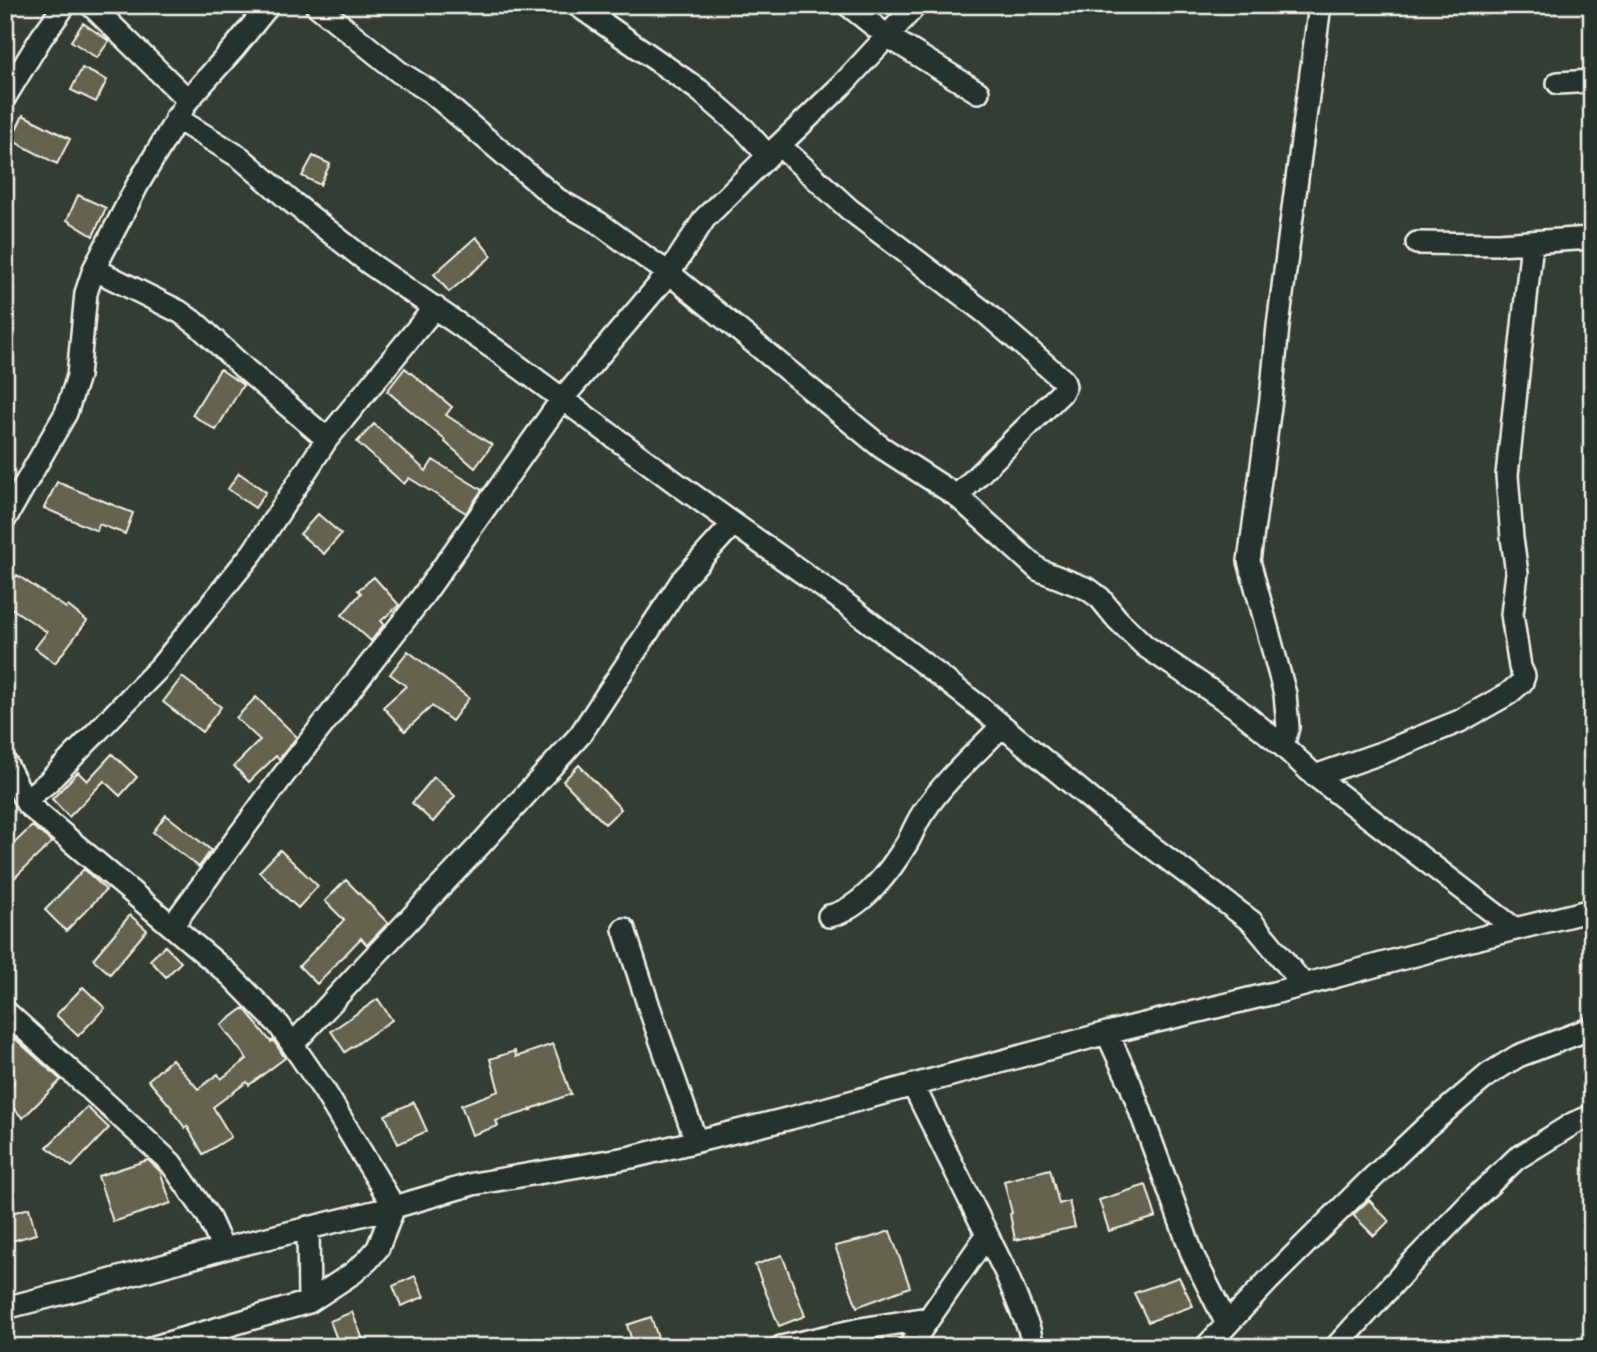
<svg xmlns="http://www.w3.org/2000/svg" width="1597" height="1352" viewBox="0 0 1597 1352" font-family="Itim,sans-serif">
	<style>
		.building { fill: #65634f; stroke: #f4f1e8; stroke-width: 2 }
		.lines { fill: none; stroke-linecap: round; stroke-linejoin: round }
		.minor-casing { stroke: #f4f1e8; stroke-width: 26 }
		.minor { stroke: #26332d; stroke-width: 21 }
	</style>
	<rect width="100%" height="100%" fill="#333d34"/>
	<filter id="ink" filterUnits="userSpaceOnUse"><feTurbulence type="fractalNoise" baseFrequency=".0143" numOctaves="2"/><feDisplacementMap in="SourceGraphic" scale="14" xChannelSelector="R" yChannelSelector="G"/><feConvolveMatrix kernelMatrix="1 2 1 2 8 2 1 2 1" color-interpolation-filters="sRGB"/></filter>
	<g filter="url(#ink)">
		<path class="building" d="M83 23 109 41 97 58 71 41Z
			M82 68 107 80 96 102 71 90Z
			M23 115 70 139 57 164 11 140Z
			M313 156 330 164 320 185 302 176Z
			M78 195 106 208 93 236 67 220Z
			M476 237 492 256 449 292 434 274Z
			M405 368 452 407 446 415 492 445 475 468 445 442V440L387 391Z
			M220 369 243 385 216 430 192 415Z
			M374 424 426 471 433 460 482 490 466 513 409 478 404 484 357 442Z
			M239 473 266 492 255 508 228 489Z
			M57 482 133 513 125 534 99 524 97 531 44 508Z
			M318 514 341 534 324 554 300 534Z
			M17 575 66 608 68 606 87 621 55 663 35 648 47 632 5 604V592Z
			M374 577 399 605 381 621 384 624 371 641 342 615 361 593 358 590Z
			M408 651 469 698 452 721 432 706 405 731 383 707 406 686 390 674Z
			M182 677 221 707 202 732 163 702Z
			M256 697 297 737 279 759 276 756 249 782 234 766 260 740 236 718Z
			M112 754 137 777 120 796 104 781 69 817 52 799 78 772 87 781Z
			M579 765 621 809 605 824 563 781Z
			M434 777 455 796 433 822 412 803Z
			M166 815 211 850 199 867 153 832Z
			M32 826 52 842 5 887V852Z
			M280 850 318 886 298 908 259 872Z
			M84 869 106 890 66 931 45 910Z
			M346 880 388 923 367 945 361 938 317 984 299 966 344 920 325 901Z
			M130 915 147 930 110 974 93 959Z
			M165 946 181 962 166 977 150 960Z
			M83 987 105 1008 78 1036 56 1015Z
			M378 999 392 1020 345 1052 331 1031Z
			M244 1008 271 1042 273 1040 285 1058 249 1085 247 1082 213 1107 231 1137 203 1154 187 1126 185 1128 171 1109 172 1108 148 1080 172 1059 198 1089 218 1074 221 1079 247 1059 221 1025Z
			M12 1036 61 1080 23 1118 5 1100V1092L14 1083 5 1074V1044Z
			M553 1044 571 1094 531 1109 532 1110 496 1121 498 1126 472 1135 461 1105 499 1091 490 1059 515 1051 516 1057Z
			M414 1102 427 1131 398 1144 385 1115Z
			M87 1107 109 1128 72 1167 47 1147Z
			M148 1160 160 1171 171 1203 113 1222 98 1176Z
			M1050 1169 1059 1204 1069 1201 1075 1227 1015 1240 1010 1214 1012 1213 1004 1181Z
			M1146 1185 1156 1217 1109 1231 1099 1200Z
			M1369 1200 1389 1221 1374 1236 1353 1215Z
			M29 1208 36 1234 5 1243V1215Z
			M890 1231 910 1287 857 1307 835 1246 869 1238Z
			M782 1255 805 1316 779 1326 755 1265Z
			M415 1276 424 1297 401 1306 393 1286Z
			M1179 1277 1193 1306 1148 1322 1134 1293Z
			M352 1312 366 1347H340L330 1321Z
			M651 1317 661 1347H634L627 1325Z"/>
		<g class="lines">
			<defs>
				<path id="minor" d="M91 5 188 100
					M316 5 399 72 431 92 557 199 599 223 648 259 669 273 881 447 957 496 1039 570 1088 589 1100 598 1117 619 1145 646 1235 707 1283 746 1315 776 1515 929
					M577 5 699 90 745 130 768 156 841 86 916 5
					M848 5 887 36 978 92
					M1558 83 1592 81
					M5 97 41 38 65 5
					M176 118 241 158 288 199 369 263 496 350 676 483 837 597 976 704 1117 821 1252 922 1304 985
					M780 146 849 209 987 314 1063 380 1065 386 1061 393 957 496
					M1417 243 1498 244 1592 238
					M94 269 180 312 198 325 245 369 327 439
					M5 519 66 413 78 376 86 293 94 269 138 184 188 100 235 47 269 5
					M1283 746 1288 727 1285 694 1249 561 1271 399 1278 326 1291 224 1320 5
					M5 762 27 804 230 975 279 1025 325 1092 394 1207 378 1248 368 1260 353 1273 309 1302 154 1347
					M1315 776 1384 752 1460 721 1508 694 1522 682 1524 676 1520 667 1512 614 1517 573 1512 538 1507 475 1532 242
					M25 800 47 783 161 666 253 552 327 439 435 307
					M829 916C861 910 891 870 907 843 913 833 917 820 925 810 946 779 976 753 1002 726
					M172 926 282 777 420 600 562 399 669 273 705 218 768 156
					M624 929 649 1007 696 1141
					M5 1011 171 1163 208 1216 223 1249
					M1107 1033 1130 1083 1193 1256 1227 1324
					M293 1044 368 963 480 845 580 735 683 579 733 524
					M913 1085 1006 1273 1029 1329 1033 1347
					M308 1227 309 1302
					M5 1308 87 1287 223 1249 394 1207 473 1184 632 1157 791 1118 1107 1033 1274 993 1471 940 1592 910
					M781 1347 861 1329 928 1318
					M909 1347 987 1235
					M1206 1347 1268 1281 1367 1183 1424 1129 1489 1074 1518 1056 1592 1028
					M1336 1347 1411 1264 1475 1198 1516 1159 1574 1123 1592 1116"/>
			</defs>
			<use href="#minor" class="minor-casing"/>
			<use href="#minor" class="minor"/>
		</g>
	</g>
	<rect width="1597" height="1352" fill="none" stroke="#26332d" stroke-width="28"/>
	<rect x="14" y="14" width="1569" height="1324" fill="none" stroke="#f4f1e8" stroke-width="2.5" filter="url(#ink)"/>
</svg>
